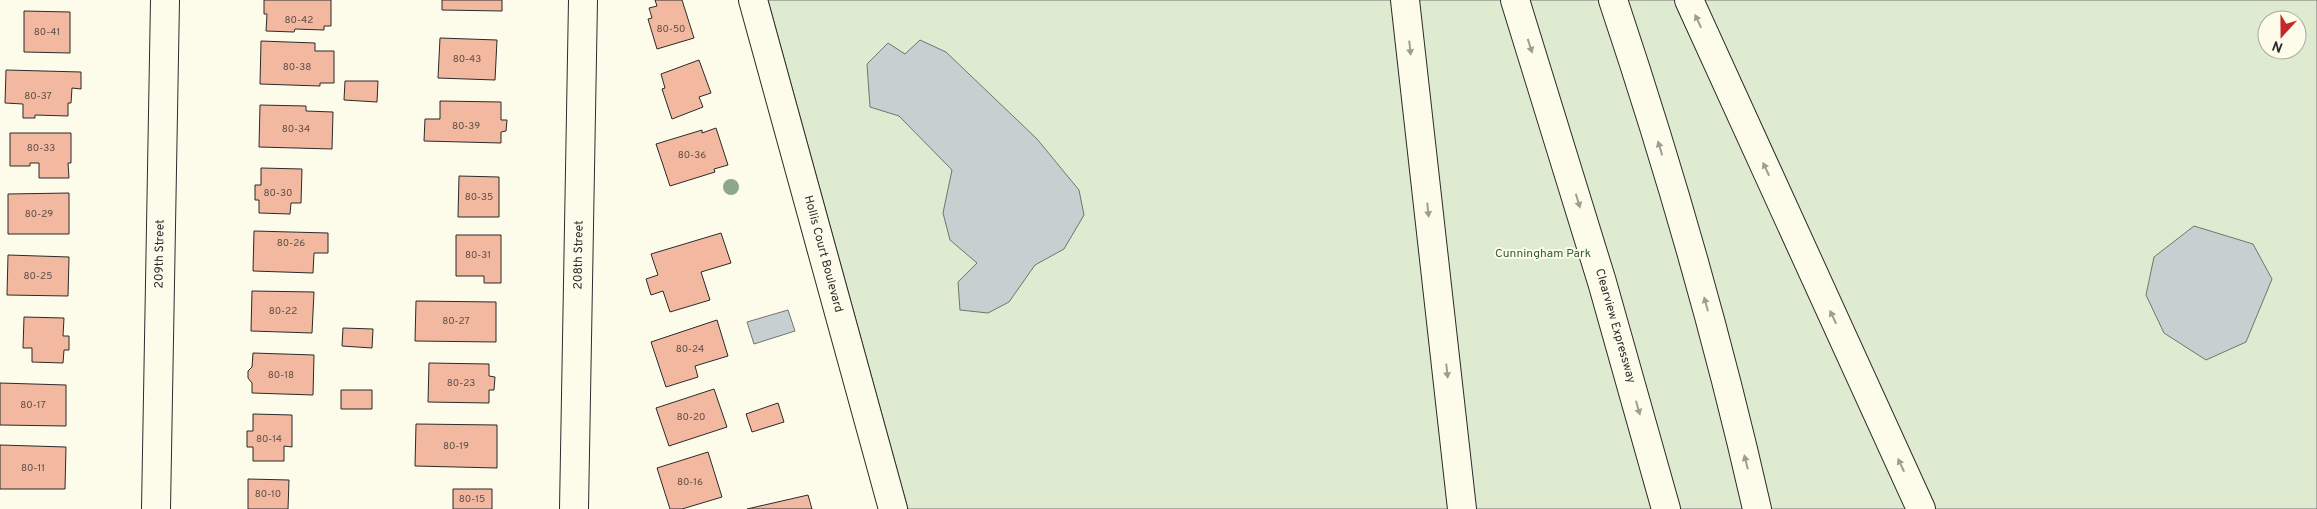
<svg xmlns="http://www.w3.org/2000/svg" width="2317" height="509" viewBox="0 0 2317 509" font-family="Overpass,sans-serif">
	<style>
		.green { fill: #deebd1; stroke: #74746e; fill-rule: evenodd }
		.water { fill: #c7d0d0; stroke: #74746e }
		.building { fill: #f2b8a0; stroke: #2b2b2b }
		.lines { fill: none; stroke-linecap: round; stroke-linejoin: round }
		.street-casing { stroke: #2b2b2b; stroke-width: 30 }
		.highway-casing { stroke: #2b2b2b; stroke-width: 30 }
		.street { stroke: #fdfbea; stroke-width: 28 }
		.highway { stroke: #fdfbea; stroke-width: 28 }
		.tree { fill: #8ea78a }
		.oneway { fill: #9e9d94 }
		.labels { text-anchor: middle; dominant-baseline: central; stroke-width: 4; stroke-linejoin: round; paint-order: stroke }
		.number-label { font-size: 10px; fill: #5d4e48 }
		.street-label { font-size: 12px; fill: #2b2b2b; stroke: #fdfbea }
		.park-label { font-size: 12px; fill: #34623c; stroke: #fdfbea }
	</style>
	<rect width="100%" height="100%" fill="#fdfbea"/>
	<path class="green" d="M768 0H2317V509H908ZM2267 20H2297V50H2267Z"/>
	<path class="water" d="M920 40 946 52 1037 139 1079 190 1084 215 1064 249 1035 265 1009 302 988 313 960 310 958 282 977 263 950 240 943 213 952 170 899 116 870 107 867 64 888 43 905 54Z
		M2194 226 2253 244 2272 279 2246 342 2206 360 2164 333 2146 295 2154 257Z
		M788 310 795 331 754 344 747 322Z"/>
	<path class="building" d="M264 0H331V26H324V30L295 29 294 32 266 31 267 14H264Z
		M442 0H502V11L442 10Z
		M655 0H682L694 38 657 49 648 19 652 18 649 8 657 6Z
		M24 11 70 12V53L24 52Z
		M440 38 497 40 495 80 438 78Z
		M261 41 315 43V51H334V83H320V86L260 84Z
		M699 60 711 93 699 97 703 107 672 119 662 89 665 88 661 74Z
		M6 70 81 72V89L72 88 71 103H68V116L35 115V118H23V104L5 103Z
		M345 81H378L377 102 344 100Z
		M440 101 501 102V120H507L506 131 501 132V143L424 141 425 119H440Z
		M260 105 306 106V111L333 112 332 149 259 147Z
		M716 128 728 165 714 169 715 172 670 186 656 144 702 130V133Z
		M10 133H71V163H68L69 178H39V163H30V166H10Z
		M261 168 302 169 301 203H291L290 214 259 213V200H255V185H261Z
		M459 176 499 177V217H458Z
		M69 193V234H8V194Z
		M254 231 328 233V253H314L313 273 253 271Z
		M721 233 731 263 701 272 710 300 670 312 663 291 651 295 646 279 658 275 651 254Z
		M456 235H501V283H484V276H456Z
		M8 255 69 257 68 296 7 295Z
		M252 291 314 292 312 333 251 331Z
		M416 301 496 302V342L415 341Z
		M24 317 64 318 63 336H69V350H64L63 363 32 362V348H23Z
		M717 320 728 356 695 366 698 377 666 387 651 342Z
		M343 328 373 329 372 348 342 346Z
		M253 353 314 355 313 395 252 393V383L248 378V371L252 367Z
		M429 363 489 364V376L495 377 494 390H489V403L428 402Z
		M0 383 66 385V426L0 425Z
		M714 389 727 427 669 446 656 408Z
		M341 390H372V409H341Z
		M778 403 784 422 752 432 746 414Z
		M253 414 292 415V447L284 446V461H253V447H247V431H253Z
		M416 424 497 425V468L415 466Z
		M0 445 66 447 65 489H0Z
		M708 452 722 497 682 509H670L657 468Z
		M248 479 289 480 288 509H248Z
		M453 489H492V509H453Z
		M808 495 812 509H747Z"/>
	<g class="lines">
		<defs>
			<path id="street" d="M753 0 893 509
				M156 509 165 0
				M574 509 583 0"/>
			<path id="highway" d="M1405 0 1462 509
				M1515 0 1602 282 1666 509
				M1613 0C1669 167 1718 337 1757 509
				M1689 0 1921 509"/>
		</defs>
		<use href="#street" class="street-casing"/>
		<use href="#highway" class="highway-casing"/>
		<use href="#street" class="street"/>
		<use href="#highway" class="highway"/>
	</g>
	<circle class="tree" cx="731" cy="187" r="8"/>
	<defs><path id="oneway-solid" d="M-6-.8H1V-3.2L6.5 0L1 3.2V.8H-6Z" transform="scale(1.25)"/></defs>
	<g class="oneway">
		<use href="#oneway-solid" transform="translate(1698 21) rotate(-115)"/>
		<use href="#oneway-solid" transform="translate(1530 46) rotate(72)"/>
		<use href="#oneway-solid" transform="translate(1410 48) rotate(84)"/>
		<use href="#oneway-solid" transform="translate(1660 148) rotate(-107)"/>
		<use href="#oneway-solid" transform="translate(1766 169) rotate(-115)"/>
		<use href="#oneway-solid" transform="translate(1578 201) rotate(73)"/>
		<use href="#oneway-solid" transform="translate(1428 210) rotate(84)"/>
		<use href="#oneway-solid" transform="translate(1706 304) rotate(-105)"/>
		<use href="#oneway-solid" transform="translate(1833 317) rotate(-115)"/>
		<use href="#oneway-solid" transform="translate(1447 371) rotate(84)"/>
		<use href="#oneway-solid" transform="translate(1638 408) rotate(74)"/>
		<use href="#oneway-solid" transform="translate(1746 462) rotate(-104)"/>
		<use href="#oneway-solid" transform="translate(1901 465) rotate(-115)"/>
	</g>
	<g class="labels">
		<g class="number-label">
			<text x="299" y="20">80-42</text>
			<text x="671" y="29">80-50</text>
			<text x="47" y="32">80-41</text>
			<text x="467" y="59">80-43</text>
			<text x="297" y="67">80-38</text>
			<text x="38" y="96">80-37</text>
			<text x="466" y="126">80-39</text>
			<text x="296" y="129">80-34</text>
			<text x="41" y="148">80-33</text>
			<text x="692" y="155">80-36</text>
			<text x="278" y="193">80-30</text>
			<text x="479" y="197">80-35</text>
			<text x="39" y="214">80-29</text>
			<text x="291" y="243">80-26</text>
			<text x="478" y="255">80-31</text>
			<text x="38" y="276">80-25</text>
			<text x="283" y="311">80-22</text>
			<text x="456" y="321">80-27</text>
			<text x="690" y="349">80-24</text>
			<text x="281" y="375">80-18</text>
			<text x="461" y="383">80-23</text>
			<text x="33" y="405">80-17</text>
			<text x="691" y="417">80-20</text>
			<text x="269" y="439">80-14</text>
			<text x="456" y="446">80-19</text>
			<text x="33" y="468">80-11</text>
			<text x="690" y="482">80-16</text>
			<text x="268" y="494">80-10</text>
			<text x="472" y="499">80-15</text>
		</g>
		<g class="street-label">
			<text transform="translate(160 254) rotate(-89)">209th Street</text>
			<text transform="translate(823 254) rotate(75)">Hollis Court Boulevard</text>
			<text transform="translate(579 255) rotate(-89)">208th Street</text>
			<text transform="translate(1615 326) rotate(74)">Clearview Expressway</text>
		</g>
		<g class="park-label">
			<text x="1543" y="254">Cunningham Park</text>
		</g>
	</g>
	<g transform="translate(2282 35) rotate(201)"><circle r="24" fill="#fdfbea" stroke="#a9a89e"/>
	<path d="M0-4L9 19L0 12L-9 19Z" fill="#c62828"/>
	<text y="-8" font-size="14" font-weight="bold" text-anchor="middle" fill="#2b2b2b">N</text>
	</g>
</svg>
